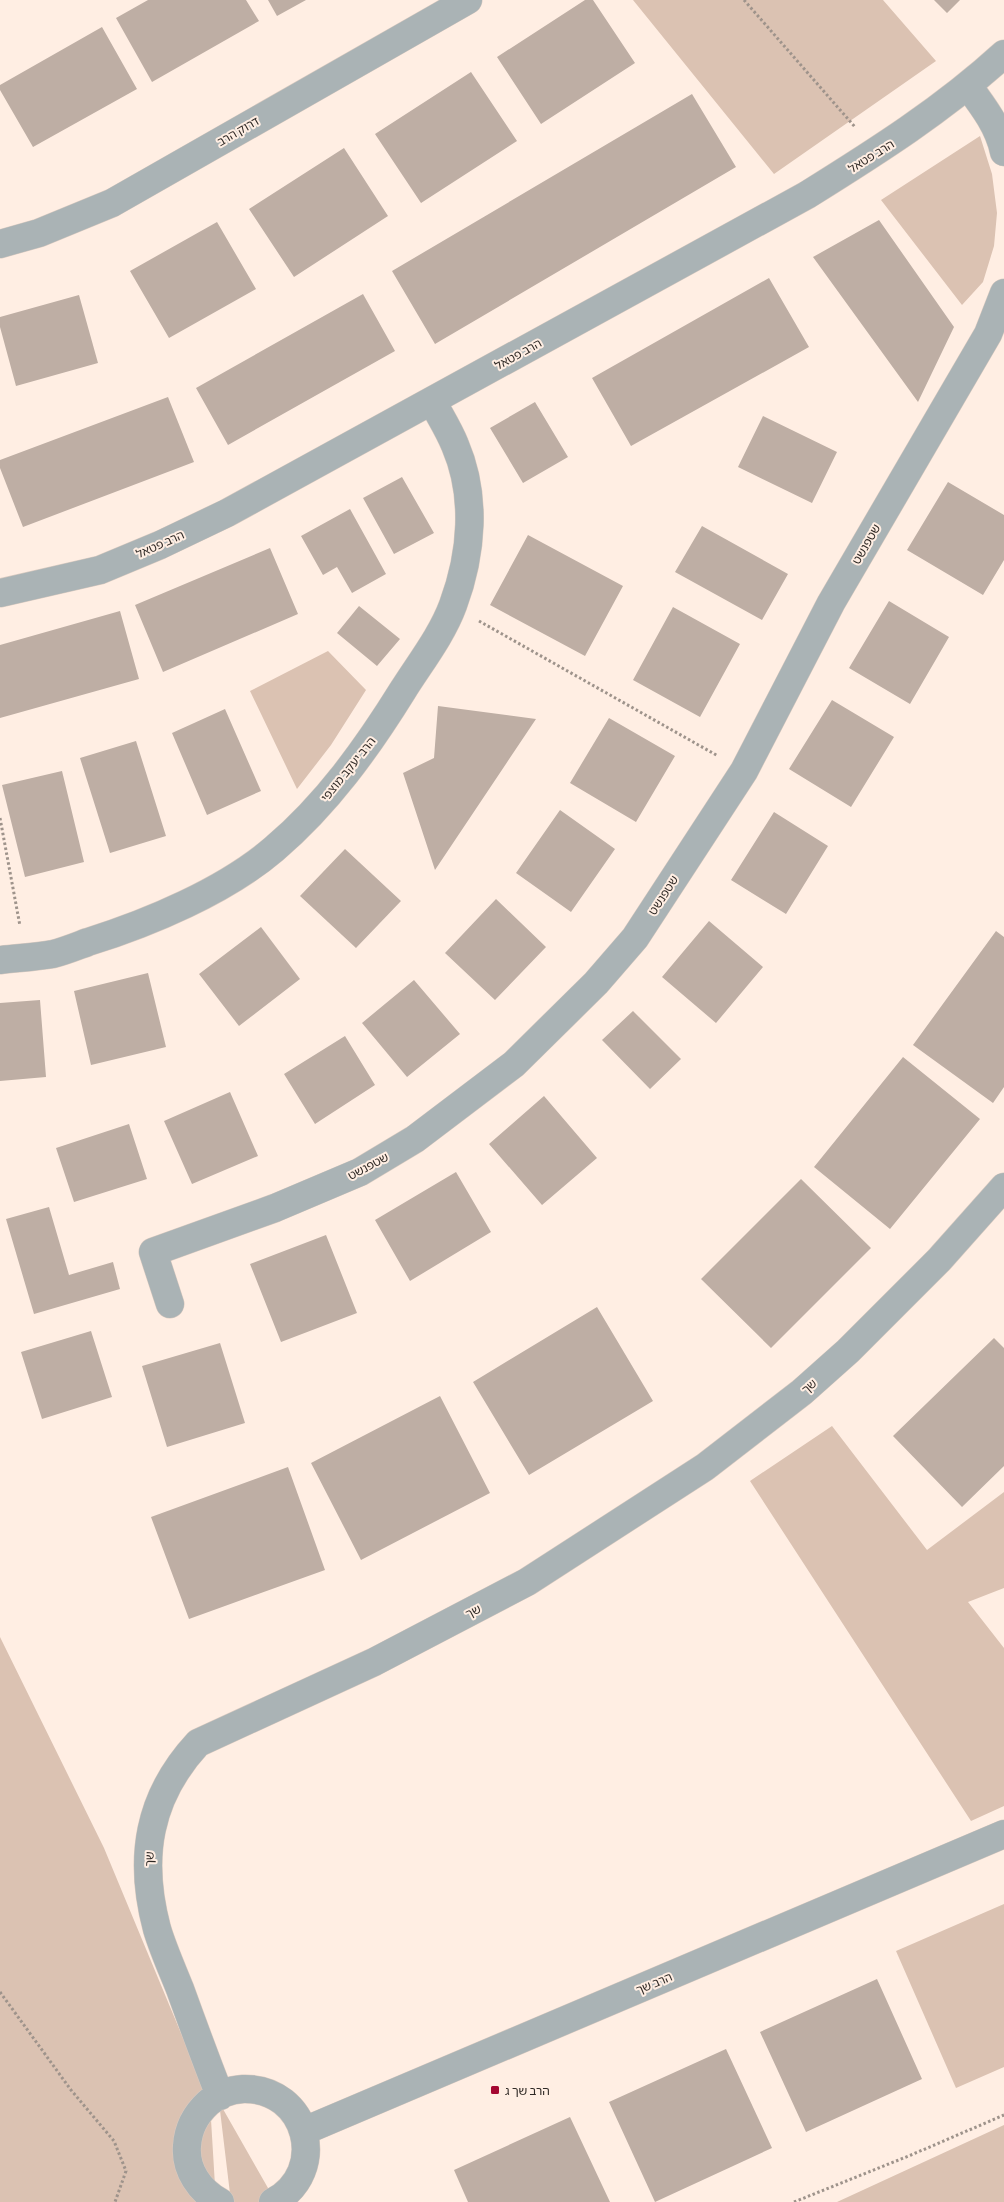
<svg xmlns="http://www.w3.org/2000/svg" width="1004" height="2202" viewBox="0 0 1004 2202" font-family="Manrope,'Noto Sans Hebrew',sans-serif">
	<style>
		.green { fill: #dbc2b2 }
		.building { fill: #beaea4 }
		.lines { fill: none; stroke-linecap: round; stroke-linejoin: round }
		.minor-casing { stroke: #dacbc1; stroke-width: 29 }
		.path { stroke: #9e938b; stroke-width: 3; stroke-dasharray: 2.5 2.5; stroke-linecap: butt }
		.minor { stroke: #aab3b5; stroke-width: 28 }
		.poi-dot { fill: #a40731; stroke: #ffeee3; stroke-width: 2 }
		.labels { text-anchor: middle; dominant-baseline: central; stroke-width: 4; stroke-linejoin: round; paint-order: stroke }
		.street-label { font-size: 12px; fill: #2f2925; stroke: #ffeee3 }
		.poi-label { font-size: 12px; fill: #2f2925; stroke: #ffeee3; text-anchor: start }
	</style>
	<rect width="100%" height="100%" fill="#ffeee3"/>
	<path class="green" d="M633 0H883L936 61 774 174Z
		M980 136 992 174 997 213 994 246 983 282 962 305 881 200Z
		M328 651 366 690 331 745 297 789 250 691Z
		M832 1426 927 1550 1004 1492V1588L968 1602 1004 1648V1806L971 1821 750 1481Z
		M0 1637 104 1848 210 2103 216 2202H0Z
		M1004 1904V2067L956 2088 896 1951Z
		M219 2102 276 2202H231Z
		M1004 2125V2202H837Z"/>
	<path class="building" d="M148 0H246L259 21 152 82 116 18Z
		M268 0H306L277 16Z
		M585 0H593L635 63 541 124 497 57Z
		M934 0H960L947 13Z
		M102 27 137 89 33 147 0 90V85Z
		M471 72 517 141 421 203 375 134Z
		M692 94 736 167 435 344 392 271Z
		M344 148 388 216 294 277 249 209Z
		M879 220 954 327 918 402 813 257Z
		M217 222 256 289 169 338 130 271Z
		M769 278 809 347 631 446 592 378Z
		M363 294 395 351 228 445 196 388Z
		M79 295 98 363 16 386 0 327V317Z
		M168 397 194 462 23 527 0 468V460Z
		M535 402 568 457 523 483 490 428Z
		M763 416 837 452 812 503 738 467Z
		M402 477 434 533 394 554 363 498Z
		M948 482 1004 515V560L983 595 907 550Z
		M350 509 386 574 352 593 337 567 323 575 301 536Z
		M702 526 788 574 762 620 675 572Z
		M528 535 623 586 585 656 490 605Z
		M270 548 298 614 163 672 135 605Z
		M889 601 949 637 910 704 849 668Z
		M359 606 400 639 377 666 337 633Z
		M673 607 740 644 700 717 633 680Z
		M120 611 139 679 0 718V645Z
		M832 700 894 737 851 807 789 769Z
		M438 706 536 719 435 870 403 773 434 758Z
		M225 709 261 791 207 815 172 733Z
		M609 718 675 756 636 822 570 783Z
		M136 741 166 836 110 853 80 758Z
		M62 771 84 862 25 877 2 785Z
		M560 810 615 849 571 912 516 873Z
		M774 812 828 846 786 914 731 880Z
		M345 849 401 901 356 948 300 896Z
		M496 899 546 947 495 1000 445 953Z
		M709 921 763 967 716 1023 662 977Z
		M261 927 300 979 239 1026 199 974Z
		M996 931 1004 937V1087L993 1103 913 1045Z
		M148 973 166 1047 91 1065 74 991Z
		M414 980 460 1034 407 1077 362 1023Z
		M40 1000 46 1077 0 1081V1003Z
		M633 1011 681 1059 650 1089 602 1040Z
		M345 1036 375 1085 315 1124 284 1074Z
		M903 1057 980 1119 890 1229 814 1167Z
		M230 1092 258 1156 192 1184 164 1121Z
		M544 1096 597 1158 542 1205 489 1144Z
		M129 1124 147 1179 74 1202 56 1148Z
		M456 1172 491 1232 410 1281 375 1220Z
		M801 1179 871 1248 771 1348 701 1279Z
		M49 1207 69 1275 113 1262 120 1289 34 1314 6 1219Z
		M326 1235 357 1313 281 1342 250 1264Z
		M597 1307 653 1401 529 1475 473 1382Z
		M91 1331 112 1397 42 1419 21 1352Z
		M994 1338 1004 1348V1466L962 1507 893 1436Z
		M220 1343 245 1423 167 1447 142 1366Z
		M440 1396 490 1493 361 1560 311 1463Z
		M288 1467 325 1570 189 1619 151 1517Z
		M877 1979 922 2079 806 2132 760 2032Z
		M726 2049 772 2148 655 2202 609 2102Z
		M570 2117 610 2202H468L454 2170Z"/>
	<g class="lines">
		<defs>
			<path id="minor" d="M968 86C983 106 999 127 1004 152
				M0 244 39 233 112 203 468 0
				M0 593 100 570 160 545 227 513 807 195C876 152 944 109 1004 54
				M0 960C17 958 36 957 53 954 65 951 77 946 88 942 149 923 225 891 274 849 327 804 367 748 403 690 420 663 442 635 453 605 472 554 477 496 455 445 449 430 440 416 432 401
				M170 1304 153 1252 275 1208 360 1172 415 1139 514 1064 596 983 635 938 744 771 831 603 988 334 1004 293
				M220 2096C206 2060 193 2025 180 1989 172 1969 163 1949 157 1929 138 1858 148 1797 198 1743L374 1662 527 1582 705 1467 802 1392 848 1351 939 1260 1004 1187
				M304 2131 1004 1834
				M220 2202C200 2191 185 2170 187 2146 188 2129 195 2115 208 2103 217 2095 230 2090 243 2089 308 2087 330 2172 273 2202"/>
		</defs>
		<use href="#minor" class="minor-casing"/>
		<path class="path" d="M744 0 855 127
			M479 621 718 756
			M0 818 20 926
			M0 1992 71 2090 114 2141 126 2171 115 2202
			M794 2202 911 2155 1004 2115"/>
		<use href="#minor" class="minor"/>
	</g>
	<rect class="poi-dot" x="490" y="2085" width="10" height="10" rx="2.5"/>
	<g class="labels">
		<g class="street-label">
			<text transform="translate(238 131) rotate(-30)">דרוק הרב</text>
			<text transform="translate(871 156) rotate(-32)">הרב פטאל</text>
			<text transform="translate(518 354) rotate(-29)">הרב פטאל</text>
			<text transform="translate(160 544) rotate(-24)">הרב פטאל</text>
			<text transform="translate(866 544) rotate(-60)">שטפנשט</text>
			<text transform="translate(348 769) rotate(-51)">הרב יעקב מוצפי</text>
			<text transform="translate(663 895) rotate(-57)">שטפנשט</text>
			<text transform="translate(368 1166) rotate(-28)">שטפנשט</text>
			<text transform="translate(809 1386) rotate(-41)">שך</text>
			<text transform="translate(473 1611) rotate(-28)">שך</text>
			<text transform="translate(149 1859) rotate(-88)">שך</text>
			<text transform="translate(654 1983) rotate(-23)">הרב שך</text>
		</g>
		<g class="poi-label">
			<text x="505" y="2090">הרב שך ג</text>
		</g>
	</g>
</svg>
